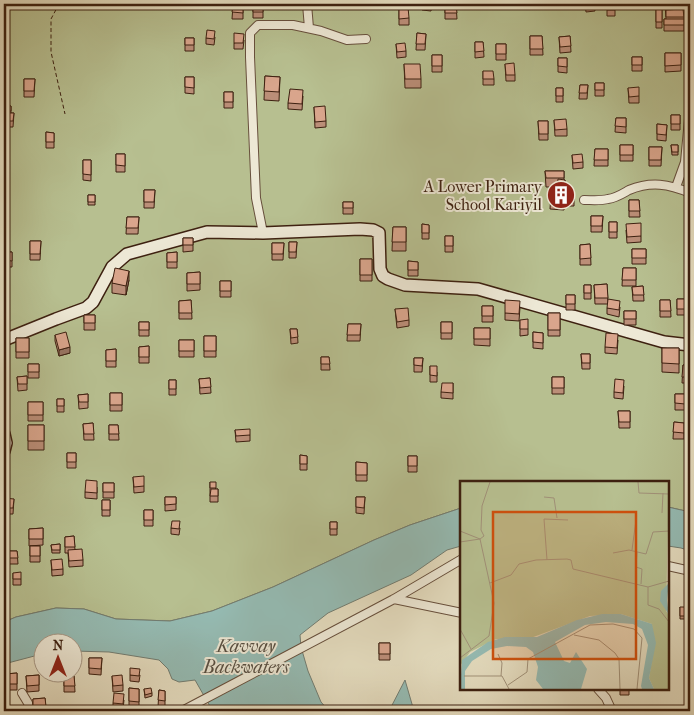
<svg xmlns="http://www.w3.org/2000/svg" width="694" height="715" viewBox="0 0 694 715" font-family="'IM FELL French Canon',serif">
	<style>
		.green { fill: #b7bf90; stroke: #7a7050 }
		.water { fill: #95bbb3; stroke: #727d72 }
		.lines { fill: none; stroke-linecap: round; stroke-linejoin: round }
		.street-casing { stroke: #674f3c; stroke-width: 10 }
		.secondary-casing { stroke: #3d2010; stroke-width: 14 }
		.path { stroke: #3d2010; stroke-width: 1; stroke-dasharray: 4 2.5; stroke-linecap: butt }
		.street { stroke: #ede8d5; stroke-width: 8 }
		.secondary { stroke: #ede8d5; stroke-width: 11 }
		.wall { fill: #bb8e78; stroke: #3d2010 }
		.shaded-wall { fill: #987462; stroke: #3d2010 }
		.building { fill: #d9a58c; stroke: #3d2010 }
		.labels { text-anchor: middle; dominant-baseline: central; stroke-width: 4; stroke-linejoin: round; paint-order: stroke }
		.poi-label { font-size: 16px; fill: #3d2010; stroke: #ede8d5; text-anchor: end }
		.water-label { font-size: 18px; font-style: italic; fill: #574e41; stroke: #ede8d5 }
		.inset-road { fill: none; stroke: #a19179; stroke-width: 1 }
		.view { fill: #ce500d; fill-opacity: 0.15; stroke: #ce500d; stroke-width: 2.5 }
		.inset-edge { fill: none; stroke: #3d2010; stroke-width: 2.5 }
	</style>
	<rect width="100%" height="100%" fill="#e4dcbf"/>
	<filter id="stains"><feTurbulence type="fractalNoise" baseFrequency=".004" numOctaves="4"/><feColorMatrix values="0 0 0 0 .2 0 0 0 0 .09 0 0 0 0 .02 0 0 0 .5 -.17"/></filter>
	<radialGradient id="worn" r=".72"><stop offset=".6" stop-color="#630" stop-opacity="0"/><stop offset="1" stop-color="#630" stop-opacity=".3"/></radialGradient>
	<path class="green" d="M4 4H690V512L668 507V482H462L461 508 410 525 374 540 273 587 212 611 170 621 116 619 84 609 56 608 16 617 4 622Z"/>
	<path class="water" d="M668 507 690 512V551L681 548 668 546Z
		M461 508V546L447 550 411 575 328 613 300 635 301 647 308 671 321 702 329 711H212L211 708 195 680 179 682 172 679 168 669 159 660 109 652 73 651 72 642H42V654L4 664V622L16 617 56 608 84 609 116 619 170 621 212 611 273 587 374 540 410 525Z
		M405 680 414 711H389Z"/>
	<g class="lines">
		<defs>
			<path id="street" d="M307 4 309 28
				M676 187 685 162 690 108
				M584 200C592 200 600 201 608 199 616 198 622 194 629 190 651 181 669 184 690 193
				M263 233 256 198 250 57V33L258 25H293L321 31 347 40 366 39
				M668 566 686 570 690 574
				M394 599 462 613
				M598 689 606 698 612 711
				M22 693 28 703 30 711
				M182 711 394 599 462 559"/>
			<path id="secondary" d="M4 340 56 319 86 308 93 302 112 267 127 254 207 232 263 233 360 229 373 230 379 233 380 269 383 276 388 279 405 285 478 289 664 342 690 345
				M4 434 6 443 4 451"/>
		</defs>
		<use href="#street" class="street-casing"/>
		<use href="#secondary" class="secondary-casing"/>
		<path class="path" d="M59 4 51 19V52L65 114"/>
		<use href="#street" class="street"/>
		<use href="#secondary" class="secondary"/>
	</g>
	<path class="wall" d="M253 4H263V18H253Z
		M422 4H432L431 11 422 10Z
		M456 4 457 19H445V5Z
		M502 4H516V5L502 6Z
		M585 4H594L595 11 586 12Z
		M607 4H615V16H607Z
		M647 4H688V11H684V4H681V9L684 17V31H664V19H666L665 4H662V28H656V5H647Z
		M233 5H243V19H232Z
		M399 8 409 18V25H399Z
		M417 33 426 34 425 50H416Z
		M530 36H542L543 55H530Z
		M570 36 571 52 560 53 559 37Z
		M215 37 214 45 206 44V38Z
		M185 38H194V51H185Z
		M244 40 243 49H234V43Z
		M475 42H483L484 57 475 58Z
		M396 44 406 51V57L397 58Z
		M496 44H506V60H496Z
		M665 53H681V71L665 72Z
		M432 55H442V72H432Z
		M632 57H642V71H632Z
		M558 58H567V73L558 72Z
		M404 64 421 79V88H405Z
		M505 64 515 75V81H506Z
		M483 71 494 79V85H483Z
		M265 76 280 77 279 101 264 100Z
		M185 77H194V94L185 93Z
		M24 79H35L34 97H24Z
		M595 83H604V96H595Z
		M580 85H588L587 99H579Z
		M556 88H563V102H556Z
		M628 88 639 96V103H629Z
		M224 92H233V108H224Z
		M303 96 302 110 288 109V103Z
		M4 106H11V113H14L13 127H4Z
		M314 107 326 121V127L315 128Z
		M671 115H680V130H671Z
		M616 118H626V133L615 132Z
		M554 120 567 129V136H555Z
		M538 121H548V140H539Z
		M657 124 667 125 666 141 657 140Z
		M46 132 54 133V148H46Z
		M620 145H633V161H620Z
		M671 145H678V155H672Z
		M649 147H662L661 166H649Z
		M595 149H608V166H594Z
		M116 154H125V172H116Z
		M572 155 583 162V168L573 169Z
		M83 160H91V181L83 180Z
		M545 171H564V180H565L564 210 550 209 551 192H557L558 187H546Z
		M144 190H155L154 208H144Z
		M567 192H574V206H567Z
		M88 195H95V205H88Z
		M629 200H639L640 217H629Z
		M343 202H353V214H343Z
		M591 216H603L602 232H591Z
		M127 217H139L138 234H126Z
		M609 222H617V238H609Z
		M422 224 429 225V239H422Z
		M4 225H8V242H4Z
		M393 227H406V251H392Z
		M626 230 641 236V242L627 243Z
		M445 236H453V252H445Z
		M183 238H193V251L183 252Z
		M30 241H41L40 260H30Z
		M289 242H297L296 258H289Z
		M272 243H284L283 260H272Z
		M590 244 591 265H580V245Z
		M632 249H646V264H632Z
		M4 252H12V267H4Z
		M177 252V268H167V253Z
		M360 259H372V281H360Z
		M408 261 418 262V276H408Z
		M623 268H636V286H622Z
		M200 272V290L187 291V273Z
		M129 280 126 295 112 293V283Z
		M220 281H231V297H220Z
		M607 284 608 304H595L594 285Z
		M584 285H591V299H584Z
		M643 286 644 301H633L632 287Z
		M566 295H575V310H566Z
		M677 299H685V315H677Z
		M191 300 192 319H179V301Z
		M660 300H670L671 317H660Z
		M482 306H493V322H482Z
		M520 307 519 321 505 320V313Z
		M620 307 619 317 607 314V308Z
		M395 309 409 320V326L397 328Z
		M624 311H636V325H624Z
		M548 313H560V336H548Z
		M84 315H95V330H84Z
		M520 320 528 329V335L520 336Z
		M139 322H149V336H139Z
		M441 322H452V339H441Z
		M348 324H361L360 341H347Z
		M474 328H490V346L474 345Z
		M290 329H297L298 343 291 344Z
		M533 332 543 333V349L533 348Z
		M55 335 70 353 59 356 55 341Z
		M204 336H216V357H204Z
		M16 338H29V358H16Z
		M179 340H194V357H179Z
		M618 340 617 354 605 353V347Z
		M149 346V363H139V347Z
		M662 348H679V373L662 372Z
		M116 349V367H106V350Z
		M581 354H590V369H582Z
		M321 357H329L330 370H321Z
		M414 358H423L422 372H414Z
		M28 364H39V378H28Z
		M683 365H690V383H682Z
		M430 366 437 372V382H430Z
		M27 376V390L18 391 17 377Z
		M552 377H564V394H552Z
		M210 378 211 393 200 394 199 379Z
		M169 380H176V395H169Z
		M453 383V399L441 398V392Z
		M624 386 623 399 614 398V392Z
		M110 393H122V411H110Z
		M88 394V408L79 409 78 395Z
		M675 394H685V410H675Z
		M57 399H64V412H57Z
		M28 402H43V421H28Z
		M618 411H630V428H619Z
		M674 422 684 423V439H673Z
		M93 423 94 440H84L83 424Z
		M28 425H44V450H28Z
		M109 425H118L119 440H109Z
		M235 430 250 435V441L236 442Z
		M67 453H76V468H67Z
		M300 455 307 456V470H300Z
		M408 456H417V472H408Z
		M356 462 367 463V481H356Z
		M133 477 144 486V492L134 493Z
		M210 482 216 489H218V502H210Z
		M103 483H114V498H103Z
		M97 487V499L85 498V492Z
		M165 497H176V510L165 511Z
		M356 497H365L364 514 356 513Z
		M14 499 13 514H4V504Z
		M102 500H110V516H102Z
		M144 510H153V526H144Z
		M330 522H337V535H330Z
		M43 528V545L29 546V529Z
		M171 528H180L179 535 171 534Z
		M74 536 75 550 83 560V566L69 567 68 553H65V537Z
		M60 544V553H52L51 545Z
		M30 546H40V562H30Z
		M8 551H17L18 564H8Z
		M51 560 63 569V575L52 576Z
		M13 573 21 579V585H13Z
		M680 607 685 616V619H680Z
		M379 643H390V660H379Z
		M89 658H102L101 675 89 674Z
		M17 673V690H6L5 674Z
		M39 675V691L27 692 26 676Z
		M130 675H140L139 682 130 681Z
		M74 676 75 692H64V677Z
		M112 676 123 685V691L113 692Z
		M129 688 139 689V708L129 707Z
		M144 689 152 693V696L145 698Z
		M620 689H629V695H620Z
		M159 690 165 691V707H158Z
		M45 698 46 711H33V699Z
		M124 700 123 710 113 709V703Z"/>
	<path class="shaded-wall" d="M129 271V280L126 295V286Z
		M70 347V353L59 356V350Z"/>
	<path class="building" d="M253 4H263V12H253Z
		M456 4 457 13H445V5Z
		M586 4H594L595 5 586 6Z
		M607 4H615V10H607Z
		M656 4H662V22H656Z
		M665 4H681V6H665Z
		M684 4H688V8H684Z
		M233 5H243V13L232 12Z
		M408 7 409 18 399 19V8Z
		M683 9 684 17H666V10Z
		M664 19H684V25H664Z
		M207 30 215 31 214 39 206 38Z
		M234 33 244 34 243 43H234Z
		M417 33 426 34 425 44H416Z
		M530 36H542L543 49H530Z
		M570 36 571 46 560 47 559 37Z
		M185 38H194V45H185Z
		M475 42H483L484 51 475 52Z
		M405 43 406 51 397 52 396 44Z
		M496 44H506V54H496Z
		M665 53H681V65L665 66Z
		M432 55H442V66H432Z
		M632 57H642V65H632Z
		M558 58H567V67L558 66Z
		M514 63 515 75H506L505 64Z
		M404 64H420L421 79H405Z
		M483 71H493L494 79H483Z
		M265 76 280 77 279 92 264 91Z
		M185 77H194V88L185 87Z
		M24 79H35L34 91H24Z
		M595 83H604V90H595Z
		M580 85H588L587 93H579Z
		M639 87V96L629 97 628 88Z
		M556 88H563V96H556Z
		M290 89 303 90 302 104 288 103Z
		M224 92H233V102H224Z
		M4 106H11V111H4Z
		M325 106 326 121 315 122 314 107Z
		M4 113H14L13 121H4Z
		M671 115H680V124H671Z
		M616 118H626V127L615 126Z
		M566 119 567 129 555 130 554 120Z
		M538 121H548V134H539Z
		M657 124 667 125 666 135 657 134Z
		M46 132 54 133V142H46Z
		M620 145H633V155H620Z
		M671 145H678V152H672Z
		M649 147H662L661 160H649Z
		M595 149H608V160H594Z
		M116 154H125V166L116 165Z
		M582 154 583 162 573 163 572 155Z
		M83 160H91V175L83 174Z
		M545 171H564V178H546Z
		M558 179 565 180 564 201 550 200 551 192H557Z
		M144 190H155L154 202H144Z
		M567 192H574V200H567Z
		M88 195H95V202H88Z
		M629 200H639L640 211H629Z
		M343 202H353V208H343Z
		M591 216H603L602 226H591Z
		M127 217H139L138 228H126Z
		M609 222H617V232H609Z
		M641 223V236L627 237 626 224Z
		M422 224 429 225V233H422Z
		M4 225H8V236H4Z
		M393 227H406V242H392Z
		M445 236H453V246H445Z
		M183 238H193V245H183Z
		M30 241H41L40 254H30Z
		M289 242H297L296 252H289Z
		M272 243H284L283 254H272Z
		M590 244 591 258 580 259V245Z
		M632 249H646V258H632Z
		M4 252H12V261L4 260Z
		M177 252V262H167V253Z
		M360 259H372V275H360Z
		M408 261 418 262V270H408Z
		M115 268 129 271 126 286 112 283Z
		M623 268H636V280H622Z
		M200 272V284H187V273Z
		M220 281H231V291H220Z
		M607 284 608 298H595L594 285Z
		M584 285H591V293H584Z
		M643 286 644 295H633L632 287Z
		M566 295H575V304H566Z
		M608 299 620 301 619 310 607 308Z
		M677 299H685V309H677Z
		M191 300 192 313H179V301Z
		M505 300 520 301 519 314 505 313Z
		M660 300H670L671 311H660Z
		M482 306H493V316H482Z
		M408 308 409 320 397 322 395 309Z
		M624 311H636V319H624Z
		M548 313H560V330H548Z
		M84 315H95V323H84Z
		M528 319V329H520V320Z
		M139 322H149V330H139Z
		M441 322H452V333H441Z
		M348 324H361L360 335H347Z
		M474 328H490V339H474Z
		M290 329H297L298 337 291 338Z
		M66 332 70 347 59 350 55 335Z
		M533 332 543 333V343L533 342Z
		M606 333 618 334 617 348 605 347Z
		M204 336H216V351H204Z
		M16 338H29V352H16Z
		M179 340H194V351H179Z
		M149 346V357H139V347Z
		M662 348H679V364L662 363Z
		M116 349V361H106V350Z
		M581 354H590V363H582Z
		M321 357H329L330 364H321Z
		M414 358H423L422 366 414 365Z
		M28 364H39V372H28Z
		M683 365H690V377H682Z
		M430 366H437V376L430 375Z
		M27 376V384H18L17 377Z
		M552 377H564V388H552Z
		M210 378 211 387 200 388 199 379Z
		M615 379 624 380 623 393 614 392Z
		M169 380H176V389H169Z
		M442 383H453V393L441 392Z
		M110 393H122V405H110Z
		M88 394V402H79L78 395Z
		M675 394H685V404L675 403Z
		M57 399H64V406H57Z
		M28 402H43V415H28Z
		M618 411H630V422H619Z
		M674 422 684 423V433L673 432Z
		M93 423 94 434H84L83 424Z
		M28 425H44V441H28Z
		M109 425H118L119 434H109Z
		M250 429V435L236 436 235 430Z
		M67 453H76V462H67Z
		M300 455 307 456V464H300Z
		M408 456H417V466H408Z
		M356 462 367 463V475H356Z
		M144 476V486L134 487 133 477Z
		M86 480 97 481V493L85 492Z
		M210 482H216V488H210Z
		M103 483H114V492H103Z
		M211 489H218V496H210Z
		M165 497H176V504L165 505Z
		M356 497H365L364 508 356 507Z
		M4 498 14 499 13 508H4Z
		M102 500H110V510H102Z
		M144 510H153V520H144Z
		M172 521H180L179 529 171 528Z
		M330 522H337V529H330Z
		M43 528V539H29V529Z
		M74 536 75 547H65V537Z
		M60 544V550H52L51 545Z
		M30 546H40V556H30Z
		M82 549 83 560 69 561 68 550Z
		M8 551H17L18 558H8Z
		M62 559 63 569 52 570 51 560Z
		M21 572V579H13V573Z
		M680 607H685V616H680Z
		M379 643H390V654H379Z
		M89 658H102L101 669 89 668Z
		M130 668 140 669 139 676 130 675Z
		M17 673V684H6L5 674Z
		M39 675V685L27 686 26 676Z
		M122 675 123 685 113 686 112 676Z
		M74 676 75 686H64V677Z
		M129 688 139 689V702L129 701Z
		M151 688 152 693 145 695 144 689Z
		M159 690 165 691V701L158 700Z
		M114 693 124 694 123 704 113 703Z
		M45 698 46 706H33V699Z"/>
	<defs>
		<symbol id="building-disc" viewBox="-11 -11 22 22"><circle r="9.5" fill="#8f2418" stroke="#ede8d5"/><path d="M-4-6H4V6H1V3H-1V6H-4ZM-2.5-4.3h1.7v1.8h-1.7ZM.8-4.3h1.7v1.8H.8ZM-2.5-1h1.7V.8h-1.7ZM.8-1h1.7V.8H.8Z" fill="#fff"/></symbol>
	</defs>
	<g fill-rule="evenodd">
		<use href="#building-disc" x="545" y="179" width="32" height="32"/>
	</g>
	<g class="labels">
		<g class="poi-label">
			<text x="542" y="186">A Lower Primary<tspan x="542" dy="18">School Kariyil</tspan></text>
		</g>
		<g class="water-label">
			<text x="246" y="646">Kavvay<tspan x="246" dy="21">Backwaters</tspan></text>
		</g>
	</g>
	<g transform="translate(460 481)">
		<rect width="209" height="209" fill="#e4dcbf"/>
		<path d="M0 1H209L206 130 209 134V208H194L189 197 193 173 192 143 161 133 130 135 68 158H36L10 171 0 185Z" fill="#b7bf90"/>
		<path d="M209 102 207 119 209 134 200 120 201 110ZM142 133H161L192 143 196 162 189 197 194 208H182L181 205 188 164 182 148 173 143 146 141 125 144 95 161 104 180 110 182 116 171 127 188 121 208H83L76 199 78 186 73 171 66 166 47 165 31 168 12 180 5 190V208H0L2 179 28 161 45 156H77L117 139Z" fill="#95bbb3"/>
		<path class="inset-road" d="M178 1 179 12 209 13M84 16 94 17 97 37M202 32 203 12M0 50 20 58M0 61 20 58M172 69 176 39M177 71 176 86 182 88 181 103M153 72 169 69 186 73 193 51 209 50M87 79 84 38 108 39M0 97V131M30 102 51 94 59 83 76 79 107 78 111 79 113 88 188 106 209 100M188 106V124L199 128 209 141M0 148 11 168M114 154 139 159 155 172 159 178 160 208M38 173 42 182 41 195M0 177 29 155 34 122 20 58 24 55 21 49 22 25 30 1M4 195H42L49 208M48 204 67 191 68 178 130 144 153 143 174 148 182 157 177 208"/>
		<path class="view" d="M33 31H176V178H33Z"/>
		<rect width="209" height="209" class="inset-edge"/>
	</g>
	<rect width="694" height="715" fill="none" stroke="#e4dcbf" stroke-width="20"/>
	<rect x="5" y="5" width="684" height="705" fill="none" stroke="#3d2010" stroke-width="2.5"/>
	<rect x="10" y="10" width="674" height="695" fill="none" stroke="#3d2010"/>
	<g transform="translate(58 658)"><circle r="24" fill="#ede8d5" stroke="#a79886"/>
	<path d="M0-4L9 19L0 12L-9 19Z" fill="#8f2418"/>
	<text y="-8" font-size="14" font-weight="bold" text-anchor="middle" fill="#3d2010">N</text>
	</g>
	<rect width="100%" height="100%" filter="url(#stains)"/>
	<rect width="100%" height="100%" fill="url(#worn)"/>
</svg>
